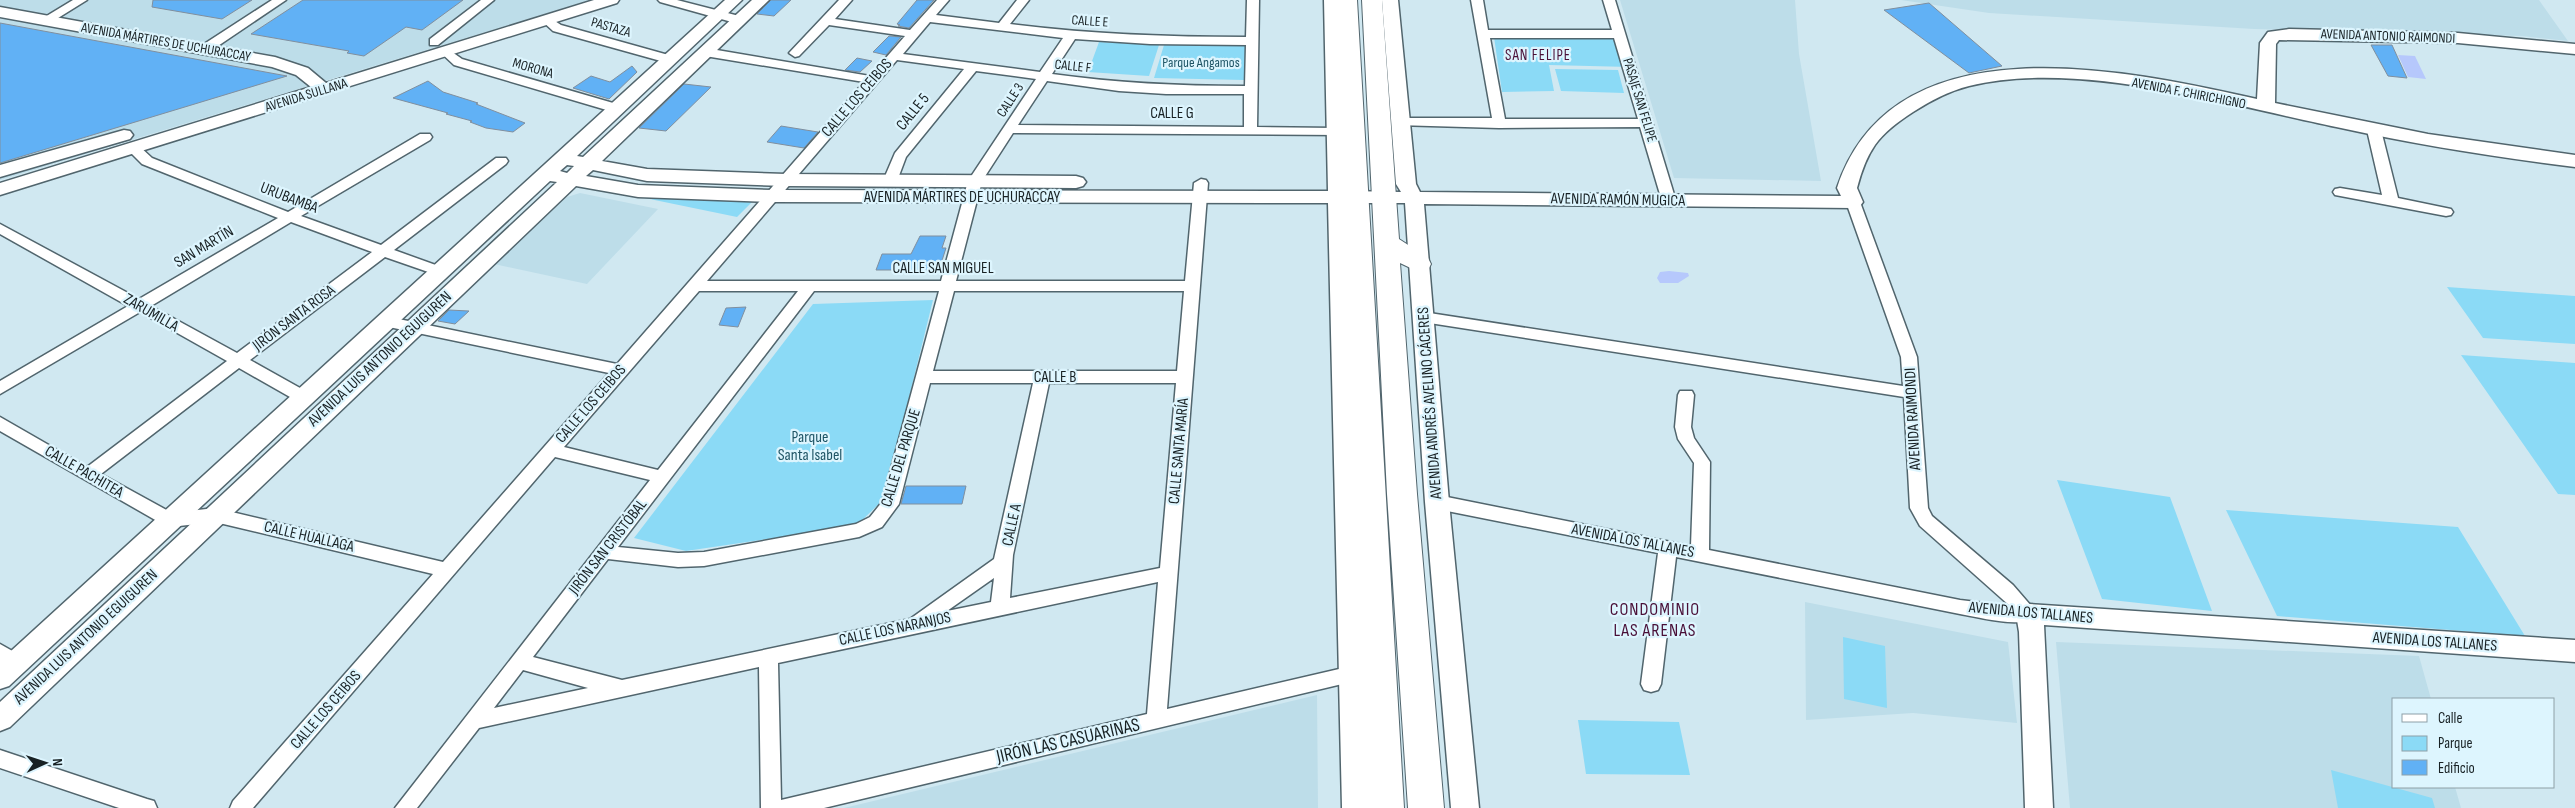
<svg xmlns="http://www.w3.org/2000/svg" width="2575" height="808" viewBox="0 0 2575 808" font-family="'Sofia Sans Condensed',sans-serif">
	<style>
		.built { fill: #bddde9 }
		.green { fill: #8bdaf6 }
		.water { fill: #b6c8fc }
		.building { fill: #61b1f5; stroke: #808f9e }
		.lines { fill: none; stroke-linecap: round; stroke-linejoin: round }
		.street-casing { stroke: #51656d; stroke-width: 3 }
		.secondary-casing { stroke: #51656d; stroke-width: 3 }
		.highway-casing { stroke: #51656d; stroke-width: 2 }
		.street { fill: #fff; fill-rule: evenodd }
		.secondary { fill: #fff; fill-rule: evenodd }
		.highway { fill: #fff; fill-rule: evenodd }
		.labels { text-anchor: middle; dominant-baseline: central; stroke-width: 4.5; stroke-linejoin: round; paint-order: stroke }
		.far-street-label { font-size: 14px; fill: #182124; stroke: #ddf5fe }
		.far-park-label { font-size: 14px; fill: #1e5465; stroke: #ddf5fe }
		.far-neighbourhood-label { font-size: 15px; letter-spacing: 1px; fill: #490f37; stroke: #ddf5fe }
		.street-label { font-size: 16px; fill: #182124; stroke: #ddf5fe }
		.park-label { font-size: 16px; fill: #1e5465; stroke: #ddf5fe }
		.neighbourhood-label { font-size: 18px; letter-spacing: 1px; fill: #490f37; stroke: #ddf5fe }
		.near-street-label { font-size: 19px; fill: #182124; stroke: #ddf5fe }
	</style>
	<rect width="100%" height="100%" fill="#d0e8f1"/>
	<path class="built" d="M0 0H590L0 180Z
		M1620 0H1795L1799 54 1821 181 1674 178Z
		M1901 0H2539L2568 41 2522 36 2254 29 1989 13Z
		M580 193 658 209 587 284 494 264 567 197Z
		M1805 602 2008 642 2017 723 1913 713 1806 720Z
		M2056 642 2419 656 2431 699H2394V787H2455L2461 808H2070Z
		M1317 695 1318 808H844Z"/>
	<path class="green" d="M1620 36 1630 67 1549 65 1554 91 1502 92 1494 37Z
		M1099 42 1159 45 1149 76 1088 72Z
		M1247 44 1244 80 1154 78 1164 45Z
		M1555 69 1618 70 1624 93 1561 91Z
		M640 197 752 202 737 217Z
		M2447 287 2575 296V344L2483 338Z
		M933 300 884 499 856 526 686 551 634 538 813 304Z
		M2461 355 2575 363V495L2558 494Z
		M2057 480 2170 497 2212 611 2102 599Z
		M2226 510 2458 527 2525 636 2277 616Z
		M1843 637 1885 646 1887 708 1844 699Z
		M1578 720 1679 722 1690 775 1586 774Z
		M2331 770 2432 798 2435 808H2338Z"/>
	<path class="water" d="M2398 55 2415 56 2426 79 2408 77Z
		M1669 271 1688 273 1689 276 1678 283H1660L1657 278 1660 272Z"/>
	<path class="building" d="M153 0H252L222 19 152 7Z
		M303 0H463L422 30 406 27 364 56 347 53 349 51 251 34Z
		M771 0H791L774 16 757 14Z
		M917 0H934L909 28 898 26 900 25 897 24Z
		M1929 3 2002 66 1969 73 1884 10Z
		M0 23 287 76 0 163Z
		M889 36 901 37 886 55 873 52Z
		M2371 45H2392L2407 78 2388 76Z
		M857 58 872 61 860 72 845 70Z
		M632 66 637 72 609 99 573 88 591 76 610 82Z
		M428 81 443 92 478 103 476 104 525 123 513 132 486 128 470 122 472 121 446 114 448 113 393 98Z
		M684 84 711 87 666 131 639 128Z
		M781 126 818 132 804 148 767 142Z
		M920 236H946L942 248H946L939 270H876L882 254H911Z
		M746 307 738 327 719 325 726 308Z
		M449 310 469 311 455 324 438 321Z
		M906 486H966L962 504H901Z"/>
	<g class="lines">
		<defs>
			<path id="street" d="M73 0H87L50 23H42L40 20Z
				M272 0H286L209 52H201V46Z
				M481 0H494L438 45H430V39Z
				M658 0H677L743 17 745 20 739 24 660 2Z
				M839 0H852L835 19 910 30 937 0H949L936 15 999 23 1017 0H1029L1010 24C1089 34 1167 37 1246 37L1247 0H1259L1257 127 1335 128 1340 129 1342 132 1340 135 1013 133 982 181 956 281H1185L1194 183 1201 179 1206 180 1208 183 1167 709 1352 666 1359 668 1362 674 1359 680 824 808H761L759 667 479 728 417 808H395L650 480 555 457 253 808H230L233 801 433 574 215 522 170 527 164 525 0 431V417L87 467 227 361 140 312 0 394V381L128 306 0 234V224L139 299 278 218 142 164 126 148 128 145H138L152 158 288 212 420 134H430L432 137 430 140 301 216 381 245 496 158H506L508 161 506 164 394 250 444 268 446 271 444 274H434L385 257 250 360 309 393 311 397 309 401H297L239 368 101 474 172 513 215 508 443 562 609 373 384 326 376 321 379 317 384 316 617 364 864 82 705 56 699 52 705 48 870 76 905 36 829 25 799 56 795 57 789 53ZM930 22 1063 38 1040 72 903 54ZM1075 39 1150 44 1246 45 1245 86C1178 86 1117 83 1052 74ZM897 60 964 69 895 153 883 181 890 185 897 181 906 157 976 71 1036 79 968 181 941 281H707ZM1047 81 1119 91 1166 94H1244V127L1018 125ZM291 222 372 252 237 353 151 306ZM699 291H798L658 470 564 447ZM814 291H939L882 502 870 517 856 524 704 552 678 553 618 547ZM954 291H1184L1177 371H933ZM930 383H1033L994 559 910 619 622 680 533 657 608 559 678 567 704 566 859 537 882 527 899 504ZM1049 383H1176L1160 568 1010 598 1013 555ZM994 578 991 602 947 611ZM1158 582 1147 714 781 800 778 663ZM523 670 588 688 494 708Z
				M1471 0H1483L1488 30H1612L1603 0H1615L1676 201 1674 204H1664L1662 201 1640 127 1499 128 1396 125 1394 122 1401 118H1492ZM1490 38H1614L1638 119H1505Z
				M547 16 561 25 672 56 674 59 668 63 553 31 541 20Z
				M445 47 462 59 620 105 621 108 620 111H610L454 65 439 51Z
				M2374 126 2381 130 2398 198 2451 209 2453 212 2451 215 2446 216 2335 195 2333 192 2335 189 2340 188 2382 195 2367 130Z
				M1853 198 1860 202 1917 357 1928 508 1932 516 2013 585 2038 614 2036 619C2013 627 1983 618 1960 614L1676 557 1661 684 1658 690 1651 692 1644 690 1641 684 1658 553 1437 509 1431 507 1428 502 1431 497 1437 495 1691 546 1694 463 1678 439 1675 427 1678 395 1680 391H1692L1694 395 1691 427 1694 438 1710 462 1709 550 1960 600 2010 606 1920 526 1910 508 1904 397 1423 322 1415 317 1423 312 1903 386 1901 357 1846 202Z
				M0 644 23 657 26 663 23 669 16 671 0 662Z
				M0 750 147 799 154 801 157 808H119L0 768Z"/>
			<path id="secondary" d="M594 0H619L617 3 0 195V183L311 87 296 75 272 67 0 17V7L275 57 308 68 326 83Z
				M725 0H742L577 156 583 157 752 0H769L602 161 647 169 786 174 1076 176 1083 178 1086 182 1083 186 1076 188 786 186 647 181 593 170 586 176 638 185 772 190 1328 191 1324 0H1340L1347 191 1401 192 1396 184 1382 0H1398L1416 184 1420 192 1841 196 1837 188C1893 18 2127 70 2257 99L2260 43 2268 32 2289 29 2458 33 2575 44V54L2458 43 2279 40 2276 44 2275 103 2428 134 2575 155V167C2496 157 2418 145 2341 128 2233 106 2078 59 1969 86 1949 91 1930 101 1913 112 1899 121 1884 132 1875 145 1866 158 1861 173 1857 188L1863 202 1860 206 1853 208 1424 204 1449 502 1479 808H1451L1425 502 1405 203H1348L1370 808H1342L1328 203 772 202 638 197 576 186 10 727 0 731V702L557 182 550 181 9 686 0 689V661ZM567 165 574 166 567 173 560 171Z
				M124 130 130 131 133 135 130 139 0 177V165Z
				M2029 604 2575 640V662L2044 625 2053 808H2025L2019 632 2016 614 2020 607Z"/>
			<path id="highway" d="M1337 0H1357L1404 808H1368Z
				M1362 0H1382L1399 239 1428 258 1431 264 1428 270 1419 272 1400 263 1417 494 1444 808H1408L1387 494Z"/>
		</defs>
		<use href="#street" class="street-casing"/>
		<use href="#secondary" class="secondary-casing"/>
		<use href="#highway" class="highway-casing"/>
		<use href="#street" class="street"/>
		<use href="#secondary" class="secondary"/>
		<use href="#highway" class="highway"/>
	</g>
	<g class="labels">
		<g class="far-street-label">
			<text transform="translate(1090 21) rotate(4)">CALLE E</text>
			<text transform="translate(611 27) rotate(16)">PASTAZA</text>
			<text transform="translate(2388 36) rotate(2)">AVENIDA ANTONIO RAIMONDI</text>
			<text transform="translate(166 42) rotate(10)">AVENIDA MÁRTIRES DE UCHURACCAY</text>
			<text transform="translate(1073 66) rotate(6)">CALLE F</text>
			<text transform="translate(533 68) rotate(16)">MORONA</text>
			<text transform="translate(2189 93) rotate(11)">AVENIDA F. CHIRICHIGNO</text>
			<text transform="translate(306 95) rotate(-17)">AVENIDA SULLANA</text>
			<text transform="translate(1010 100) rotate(-57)">CALLE 3</text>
			<text transform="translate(1640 100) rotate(73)">PASAJE SAN FELIPE</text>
		</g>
		<g class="far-park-label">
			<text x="1201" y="62">Parque Angamos</text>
		</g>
		<g class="far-neighbourhood-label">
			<text x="1538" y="55">SAN FELIPE</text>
		</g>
		<g class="street-label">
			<text transform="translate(857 98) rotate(-49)">CALLE LOS CEIBOS</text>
			<text transform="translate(913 112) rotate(-51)">CALLE 5</text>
			<text x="1172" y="113">CALLE G</text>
			<text x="962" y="197">AVENIDA MÁRTIRES DE UCHURACCAY</text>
			<text transform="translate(289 198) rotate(21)">URUBAMBA</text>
			<text transform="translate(1618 200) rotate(1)">AVENIDA RAMÓN MUGICA</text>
			<text transform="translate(204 247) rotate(-31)">SAN MARTÍN</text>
			<text x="943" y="268">CALLE SAN MIGUEL</text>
			<text transform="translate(151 313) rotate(30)">ZARUMILLA</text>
			<text transform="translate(294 318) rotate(-37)">JIRÓN SANTA ROSA</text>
			<text transform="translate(380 359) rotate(-43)">AVENIDA LUIS ANTONIO EGUIGUREN</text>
			<text x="1055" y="377">CALLE B</text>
			<text transform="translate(1430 403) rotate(-94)">AVENIDA ANDRÉS AVELINO CÁCERES</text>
			<text transform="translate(591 404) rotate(-49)">CALLE LOS CEIBOS</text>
			<text transform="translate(1913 419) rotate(-93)">AVENIDA RAIMONDI</text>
			<text transform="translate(1179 451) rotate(-85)">CALLE SANTA MARÍA</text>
			<text transform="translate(901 458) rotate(-73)">CALLE DEL PARQUE</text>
			<text transform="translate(84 472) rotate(30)">CALLE PACHITEA</text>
			<text transform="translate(1012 525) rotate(-78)">CALLE A</text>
			<text transform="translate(309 537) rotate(13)">CALLE HUALLAGA</text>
			<text transform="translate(1633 541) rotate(11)">AVENIDA LOS TALLANES</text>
			<text transform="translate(608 547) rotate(-52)">JIRÓN SAN CRISTÓBAL</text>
			<text transform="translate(2031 613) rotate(5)">AVENIDA LOS TALLANES</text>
			<text transform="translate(895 629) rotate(-12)">CALLE LOS NARANJOS</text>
			<text transform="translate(86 637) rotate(-43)">AVENIDA LUIS ANTONIO EGUIGUREN</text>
			<text transform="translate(2435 642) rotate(4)">AVENIDA LOS TALLANES</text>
			<text transform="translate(326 710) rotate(-49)">CALLE LOS CEIBOS</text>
		</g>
		<g class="park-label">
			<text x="810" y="437">Parque<tspan x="810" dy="18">Santa Isabel</tspan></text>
		</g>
		<g class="neighbourhood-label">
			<text x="1655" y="609">CONDOMINIO<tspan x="1655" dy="21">LAS ARENAS</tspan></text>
		</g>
		<g class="near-street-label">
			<text transform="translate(1068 741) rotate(-13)">JIRÓN LAS CASUARINAS</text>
		</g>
	</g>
	<rect x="2392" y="698" width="162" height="90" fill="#ddf5fe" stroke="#8ea0a7"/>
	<rect x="2402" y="714" width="25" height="8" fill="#ffffff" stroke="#8ea0a7"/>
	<text x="2438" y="723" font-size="15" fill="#182124">Calle</text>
	<rect x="2402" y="736" width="25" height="15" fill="#8bdaf6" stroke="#8ea0a7"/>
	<text x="2438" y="748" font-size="15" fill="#182124">Parque</text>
	<rect x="2402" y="760" width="25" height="15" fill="#61b1f5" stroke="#8ea0a7"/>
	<text x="2438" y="773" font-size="15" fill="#182124">Edificio</text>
	<g transform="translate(45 763) rotate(87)" stroke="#ddf5fe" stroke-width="4" paint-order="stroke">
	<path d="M0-4L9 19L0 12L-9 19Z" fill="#182124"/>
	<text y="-8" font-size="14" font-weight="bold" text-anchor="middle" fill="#182124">N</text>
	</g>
</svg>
